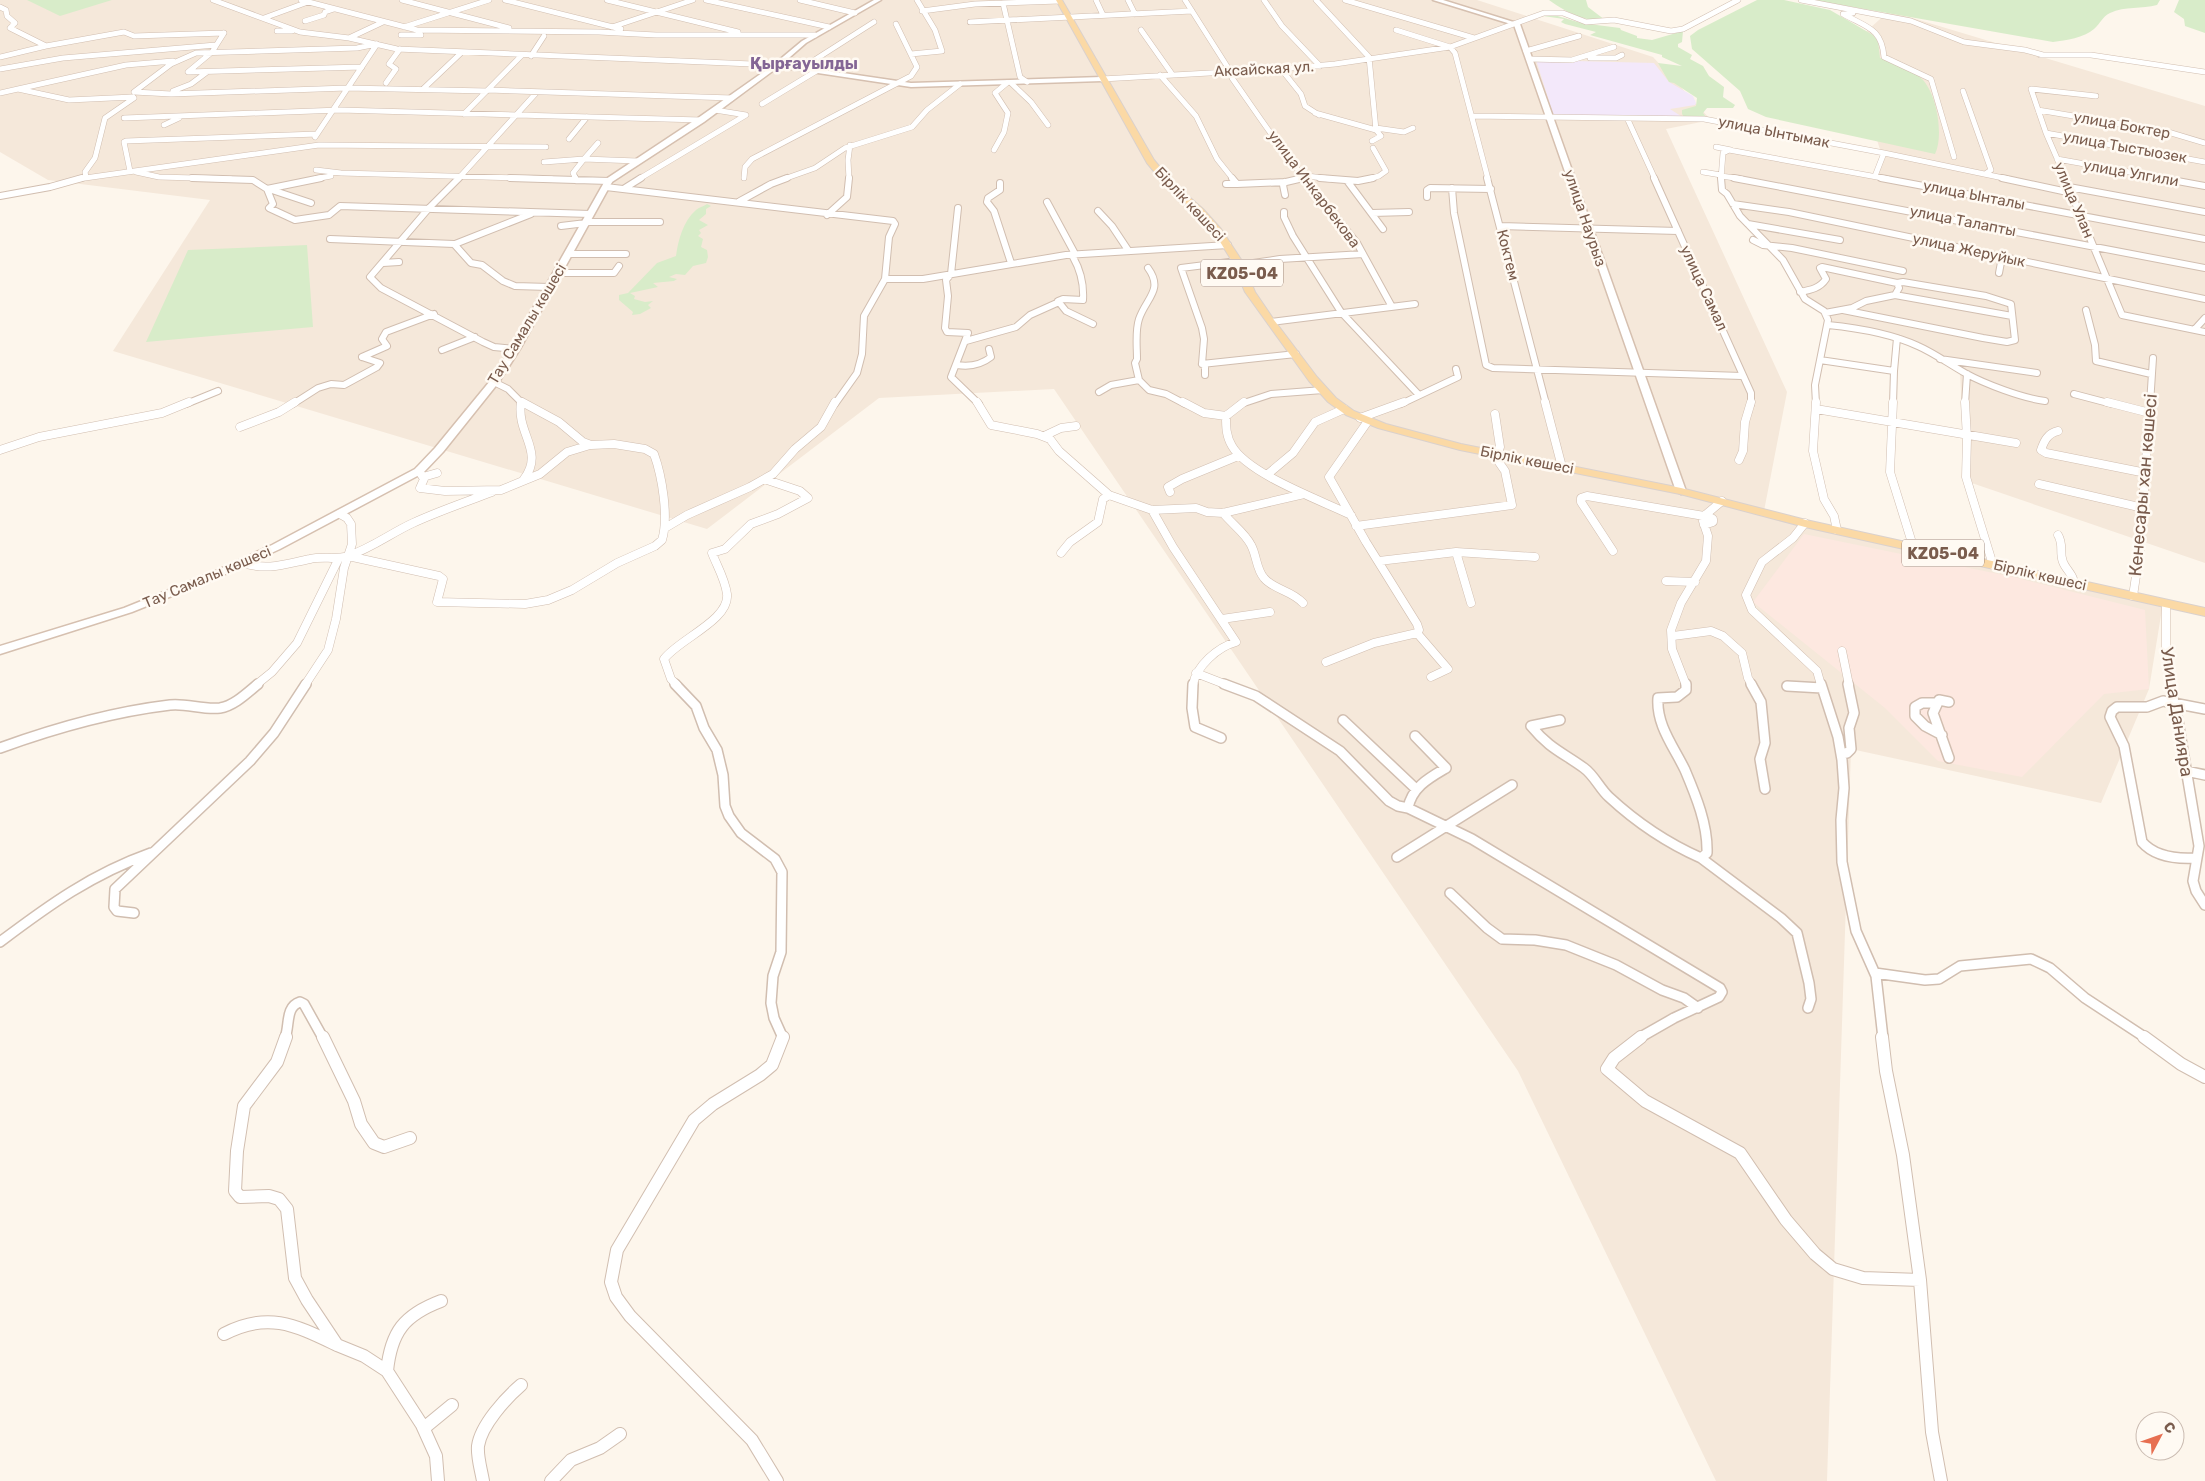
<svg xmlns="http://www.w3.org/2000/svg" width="2205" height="1481" viewBox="0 0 2205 1481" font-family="Rubik,sans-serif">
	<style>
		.residential { fill: #f5e8da }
		.commercial { fill: #fde8e0 }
		.education { fill: #f3e8fa }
		.green { fill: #d8ecc9 }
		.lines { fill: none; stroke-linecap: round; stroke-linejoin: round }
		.street-far4-casing { stroke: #d1beb0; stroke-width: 6 }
		.street-far3-casing { stroke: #d1beb0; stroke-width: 8 }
		.street-far2-casing { stroke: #d1beb0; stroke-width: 9 }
		.street-far1-casing { stroke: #d1beb0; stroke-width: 12 }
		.street-casing { stroke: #d1beb0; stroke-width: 14 }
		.secondary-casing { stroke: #d6c0b0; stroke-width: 3 }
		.primary-casing { stroke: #dad1cd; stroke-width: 2 }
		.street-far4 { stroke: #fff; stroke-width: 5 }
		.street-far3 { stroke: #fff; stroke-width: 6 }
		.street-far2 { stroke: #fff; stroke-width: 8 }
		.street-far1 { stroke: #fff; stroke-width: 9 }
		.street { stroke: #fff; stroke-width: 12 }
		.secondary { fill: #fff; fill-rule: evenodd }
		.primary { fill: #fbd9a5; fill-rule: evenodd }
		.labels { text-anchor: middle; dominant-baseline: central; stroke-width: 5; stroke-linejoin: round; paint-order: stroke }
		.far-street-label { font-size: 15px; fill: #7a5c4d; stroke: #fffaf3 }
		.far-quarter-label { font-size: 16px; font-weight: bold; fill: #846695; stroke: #fffaf3 }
		.shield { fill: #fffaf3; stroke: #a28b7f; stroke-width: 1 }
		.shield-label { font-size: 16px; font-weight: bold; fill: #7a5c4d }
		.street-label { font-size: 18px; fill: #7a5c4d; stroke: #fffaf3 }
	</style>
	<rect width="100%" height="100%" fill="#fdf6ec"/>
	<path class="residential" d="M0 0H1477L1653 57 1711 120 1666 129 1787 392 1764 511 2163 603 2149 689 2101 803 1851 749 1827 1481H1716L1518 1071 1054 389 879 398 707 529 113 351 210 200 48 180 0 152Z
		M1889 11 2205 106V563L1963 480V431L1960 372 1913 345 1876 332 1835 327 1824 309 1808 300 1784 258 1749 222 1730 197 1724 186 1726 153 1729 151 1873 176 1881 153 1849 47Z"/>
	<path class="commercial" d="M1804 534 2013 577 2145 610 2149 689 2104 694 2022 777 1938 761 1885 708 1753 602Z"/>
	<path class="education" d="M1536 60 1654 63 1669 82 1693 96 1696 103 1695 105 1670 109 1687 120 1554 117Z"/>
	<path class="green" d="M27 0H112L60 16Z
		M1549 0H1586L1588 7 1609 23C1584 20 1570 15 1549 0Z
		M1757 0H1784L1830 10 1873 35 1878 41 1880 58C1894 63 1912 69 1922 79 1937 94 1944 136 1935 154L1766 117 1748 109 1740 91 1692 49 1690 36 1698 30Z
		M1813 0H2160L2157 5C2142 9 2125 6 2110 13 2102 17 2101 23 2094 29 2084 38 2066 40 2053 42Z
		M2179 0H2205V33L2185 26 2184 19 2174 12Z
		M1551 14 1581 23 1620 28 1621 30 1637 36V38L1652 40 1683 31 1682 42 1678 44V47L1692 55 1690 59 1703 66 1709 76 1724 87 1723 97 1735 105 1733 108H1707L1703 113 1706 117 1685 118 1682 114V110L1696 106 1697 98 1674 83 1669 82 1658 63 1682 66 1662 57V55L1590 35 1596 32 1565 24 1561 22 1564 19 1543 16Z
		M707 204 711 206 706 209V214L699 220 708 225 699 230 701 233 698 236 703 239 701 247 707 250 708 257 706 263 693 266 685 275 676 274 669 277 677 279 674 281 653 283 658 287 630 293 635 296 634 299 645 302 653 301 648 305 651 308 640 314 632 315 633 312 619 300V295L628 293 657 263 676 256C678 241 683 221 696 210 699 207 703 207 707 204Z
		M307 245 313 327 146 342 188 250Z"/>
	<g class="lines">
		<defs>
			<path id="street-far4" d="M213 0 300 32 349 38 397 49 777 65
				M301 0 417 30 599 32 656 35H815
				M402 0 509 28
				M505 0 621 29
				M607 0 738 32
				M706 0 829 27
				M800 0 855 13
				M1096 0 1103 15
				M1128 0 1135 14
				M1185 0 1232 74V78C1256 112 1279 147 1305 179
				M1264 0 1282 26 1320 66
				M1316 0 1369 57 1376 130
				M1345 0 1474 38
				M1801 0 1911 21 1964 42 2025 50 2043 55
				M1003 3 1020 77 1027 82
				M0 7 6 10 7 16 15 23 10 28 46 46 124 32 134 36 224 33
				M922 11 975 4 1059 1
				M1853 13 1843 14C1866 27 1882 28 1884 57L1931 79 1954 157
				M264 18 308 2
				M305 21 324 15 325 12 334 9
				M970 22 1192 11
				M404 27 489 0
				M612 27 693 0
				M1141 30 1172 74
				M1396 30 1450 47 1455 53 1488 179
				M277 31H292
				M224 33 212 52 188 72 362 67
				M401 35H421
				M349 38 383 22
				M377 44 357 48 196 53 171 64 134 92 171 94 347 88 487 91
				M1526 51 1579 36
				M911 54 942 51 935 30 917 0
				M2040 55H2091L2205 72
				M531 56 544 36
				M0 57 46 46
				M1590 58H1616L1622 55
				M1529 59 1572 60 1614 47
				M802 68 874 22
				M0 69 63 58 216 45
				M1281 69 1301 94 1305 106 1319 115
				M1160 75 1196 116 1217 159 1233 179
				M1102 79 1281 69 1335 64 1450 47 1544 13H1563L1586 22 1614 20 1671 31 1683 29 1738 0
				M386 83 396 69 389 64 400 49
				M1011 83 1031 102 1048 125
				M18 89 126 65 173 61
				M423 89 462 52
				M488 90 732 98
				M173 91 191 84 207 72
				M1963 91 1991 170 1985 174
				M0 93 18 89 69 100 133 97
				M762 104 818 70
				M2038 110 2168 132 2205 143
				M1315 113 1376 130 1381 136 1372 141
				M464 114 522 55
				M1472 116 1704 119 1884 153 2008 179
				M124 118 340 110 701 120
				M1628 120 1655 179
				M164 125 179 118
				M1376 128 1404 132 1413 128
				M2046 133 2205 162
				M315 137 377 44
				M569 139 587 117
				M1716 147 1731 150
				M994 150 1004 132 1008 113 995 93 1007 83
				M2057 159 2168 179
				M544 162 584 159 598 143
				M316 170 341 173 552 179
				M130 171 124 142 126 141 317 134
				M136 172 159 177 231 179
				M1703 172 1721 175
				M1300 175 1330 179
				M1721 176 1742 179
				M1875 176 1884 153
				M86 177 85 172 95 158 105 118 134 98
				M744 178 745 167 752 159 911 76 917 67 896 24
				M78 179 319 145 546 147
				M315 179 331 176
				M458 179 537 92
				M576 179 573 173 584 159 637 161
				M639 179 746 115 715 110
				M784 179 815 168 845 148 912 127 927 110 960 84
				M849 179 848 160 850 145
				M1297 179 1303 178
				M1369 179 1379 176 1386 171 1373 148
				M1721 179 1723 153 1729 150 1888 179
				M2066 179 2046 133 2031 89 2096 96"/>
			<path id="street-far3" d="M192 178 253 180 267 189 273 204 269 208 295 220 329 215 340 206 590 214
				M459 178 429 208 370 277 381 288 483 342 494 347 515 349
				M510 178 609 181
				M575 178 576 180
				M1232 178 1237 184 1286 182 1303 178
				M1304 178 1357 243 1391 305
				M1320 178 1358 181 1373 178
				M1487 178 1546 404
				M1654 178 1751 393V404
				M1721 178 1722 190 1727 194 1740 216 1783 260 1805 299 1824 311 1828 320 1815 385 1816 404
				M1734 178 2205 268
				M1881 178 2205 239
				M2002 178 2072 193
				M2065 178 2122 315 2205 332
				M2161 178 2205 186
				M1285 182 1283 185 1285 195
				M1348 182 1383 229
				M1000 183V190L988 198 987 202 994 211 1011 263
				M1226 184H1237
				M606 187 893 221 895 224 889 237 885 279 864 316 862 354 857 373 835 404
				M2069 187 2205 212
				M625 188 641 178
				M1452 188 1454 213 1486 365 1493 368 1742 376
				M267 189 321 178
				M269 189 311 203
				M0 196 50 187 82 178
				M1427 197V190L1430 188 1491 189
				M740 201 771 184 787 178
				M1047 202 1074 252 1073 257C1081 271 1084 284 1083 300L1063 299 1058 301 1066 311 1093 324
				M1733 204 1789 212 2205 299
				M958 208 951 274 946 280 948 296 945 328 947 332 968 333 951 377 979 404
				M1098 211 1112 226 1128 250
				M1284 212V217L1293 236 1341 312 1419 395
				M1372 213 1409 212
				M827 215 847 197 849 178
				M586 222H660
				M1748 224 1840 240
				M561 226 586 223
				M1501 226 1678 231
				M330 239 454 244 471 263 482 265 503 281 515 286 549 287
				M1753 240 1763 245 1792 248 1903 271
				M455 244 531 214
				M569 254H626
				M1237 261 1181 268 1202 328 1204 339 1202 364 1296 354
				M383 263 399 262
				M1239 265 1280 259 1363 254
				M1148 268C1164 290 1146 298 1139 319 1135 331 1137 346 1137 359L1135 363 1139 380 1149 390 1166 394 1185 404
				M557 273H614L619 266
				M1999 273 2002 257
				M885 279H923L1066 255 1228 245
				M1800 292C1811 290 1820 288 1826 279L1820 268 1822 267 1897 283
				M1895 295 2012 316
				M2086 310 2095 345 2096 361 2151 374
				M1825 313 1852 308 1866 301 1895 295 1899 288 1897 283 1903 282 1986 296 2011 304 2015 340 2007 342 1983 338 1843 310
				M1271 322 1415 304
				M1828 325C1858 328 1890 333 1918 346 1934 353 1949 364 1965 373 1985 384 2022 398 2045 401
				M2195 329 2205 318
				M966 341 1016 327 1030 315 1059 302
				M442 350 475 337
				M362 357 387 346 382 339 386 332 434 314
				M1940 359 2037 373
				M1820 360 1894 371 1893 404
				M1202 364 1205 366V375
				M957 365C970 367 981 365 991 357L989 349
				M1894 371 1897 338
				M494 382 508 389 523 404
				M1099 392 1111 385 1139 380
				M2074 394 2112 404
				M186 404 218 391
				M293 404 318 388 331 384 344 385 377 367 380 363 362 357
				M521 404V401
				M1241 404 1271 394 1323 390
				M1401 404 1458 377 1456 369
				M1965 404 1967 374
				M2150 404 2153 358"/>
			<path id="street-far2" d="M521 402C516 434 545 451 524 479
				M977 402 991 425 1037 434 1050 439 1059 451 1109 495 1152 510 1196 508 1207 512 1223 513 1304 494
				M1183 402 1204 413 1226 416
				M1244 402 1226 416C1226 427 1226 436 1232 446 1248 474 1320 500 1351 515
				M1545 402 1562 467
				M1816 402 1813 451 1824 499 1834 516 1837 530
				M1893 402 1890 472 1913 546
				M1965 402 1967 438 1966 477 1993 565
				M2107 402 2150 413
				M1816 409 2016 443
				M1360 418 1404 402
				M1368 421 1329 477 1366 542 1417 624 1419 630 1417 633 1448 669 1431 677
				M240 427 279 412 295 402
				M2058 431C2048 433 2044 441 2041 450L2046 453 2146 473
				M1044 436 1061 428 1076 426
				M0 450 39 437 162 413 189 402
				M1739 460 1743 451 1745 422 1751 402
				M419 471 424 479 420 488 445 491 501 490 540 474 567 452 590 445
				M1268 474 1293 453 1315 422 1344 409
				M423 477 437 473
				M2039 484 2143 508
				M1170 492 1168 487 1182 479 1238 456
				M1152 510 1173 547 1236 642C1218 647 1196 666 1193 685
				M1223 513C1232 524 1245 533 1251 545 1257 556 1256 569 1264 578 1274 590 1291 590 1303 603
				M1805 523 1793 538 1762 562 1746 595 1752 610 1817 671 1821 685
				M1704 525 1713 522V519L1706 515
				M1356 526 1512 505 1505 471 1496 458 1500 447 1495 414
				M665 528 687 515 750 487 773 474 795 449 821 427 835 402
				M2058 535C2064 545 2059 552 2063 562 2066 570 2074 575 2074 583
				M1613 551 1581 502V498L1587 496 1704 516
				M1456 552 1471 603
				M1061 553 1070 542 1098 522 1103 499 1109 495
				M348 556 439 576 443 579 437 602 525 604 548 600 572 590 617 563 655 546 662 540C669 517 662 476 654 454L645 449 614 444 591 445 583 442 559 422 522 402
				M1379 561 1456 552 1535 557
				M243 563C268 571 285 564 310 559 323 556 336 560 348 556 372 548 391 533 413 523 439 511 466 502 492 492
				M1666 581 1695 582
				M2133 596 2140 549 2150 402
				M2166 604V653L2170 685
				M1222 619 1270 612
				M1673 636 1711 631 1723 636 1742 653 1748 678 1752 685
				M1842 651 1849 685
				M1326 662 1374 643 1417 633
				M1196 673 1227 685
				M256 685 272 672 297 643 339 558
				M305 685 328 650 336 619 344 568 352 544 351 524 347 518 340 514
				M677 685 671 679 664 659C679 639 730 620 727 594 725 579 717 566 712 553L725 549 751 524 778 514 808 498 800 491 764 479
				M1686 685 1672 649 1671 630 1681 603 1706 561 1708 536 1703 521 1704 516 1722 501"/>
			<path id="street-far1" d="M675 684 696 706 704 728 717 750 723 775 725 806 729 816 741 833 775 859 782 872 781 952 773 976 771 1003 774 1018 783 1038
				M1193 684 1192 708 1195 727 1221 738
				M1224 684 1256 696 1340 751 1389 801 1398 806 1408 808 1472 839 1720 988 1722 992 1719 997 1674 1018 1639 1038
				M1686 684V690L1677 697 1658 698C1656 725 1674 747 1685 770 1696 796 1708 825 1707 853L1701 858 1781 918 1797 933 1809 983 1811 999 1808 1008
				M1751 684 1761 702 1765 743 1760 759 1765 789
				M1821 684 1838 737 1842 760 1844 788 1841 820 1842 862 1856 931 1876 976 1883 1038
				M2170 684 2178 721 2199 846 2193 881 2196 891 2205 905
				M1787 686 1822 688
				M1949 702 1939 700 1933 713 1949 758
				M1937 703H1922L1915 707V716L1925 726 1942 735
				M1343 720 1415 788
				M1560 720 1531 726C1550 749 1562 752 1584 768 1594 775 1600 789 1609 797 1636 822 1667 843 1701 858
				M0 748C55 728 111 712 170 705 186 703 203 710 220 708 234 706 247 693 258 684
				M1841 754 1847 753 1851 749 1849 728 1854 713 1848 684
				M2186 771 2205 775
				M1408 808C1412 787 1429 778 1446 768L1415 736
				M1397 857 1512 785
				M2195 858C2176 859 2155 857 2142 842L2124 746 2110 717 2112 711 2117 707H2147L2163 701 2205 709
				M1450 893 1487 928 1502 939 1535 940 1566 945 1616 965 1662 990 1684 998 1698 1008
				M134 913 117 911 114 907 115 889 250 761 274 733 306 684
				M0 942C49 905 92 874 151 853
				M1875 973 1925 980 1939 979 1960 966 2031 959 2050 968 2085 998 2146 1038
				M285 1038C290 1025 285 1007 300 1002L304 1004 323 1038"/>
			<path id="street" d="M286 1037 277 1062 244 1106 237 1151 235 1191 240 1197 269 1196 279 1199 287 1209 295 1278 307 1300 337 1345 364 1356 387 1371 422 1425 436 1456 438 1481
				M323 1037 354 1101 361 1124 374 1143 384 1147 410 1138
				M1641 1037 1614 1058 1607 1069 1645 1101 1740 1153 1786 1220 1815 1254 1833 1269 1863 1278 1920 1280
				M1882 1037 1886 1071 1903 1155 1920 1280 1932 1432 1941 1481
				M2144 1037 2181 1064 2205 1077
				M224 1334C268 1311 295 1325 337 1345
				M387 1371C391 1332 404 1315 441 1301
				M424 1428 452 1405
				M483 1481C481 1469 477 1457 478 1446 481 1425 506 1398 521 1385
				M551 1481 571 1460 600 1448 620 1434
				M777 1481 752 1440 630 1316 616 1297 611 1282 617 1250 694 1120 713 1104 760 1075 772 1065 783 1037"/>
			<path id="secondary" d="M874 0H881L806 43 782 64 911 83 1102 77 1105 79 1102 81 911 87 778 67 704 122 612 182 520 349 499 382 443 452 423 473 280 549 219 577 132 612 0 654V646L124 608 211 573 272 545 415 469 435 448 490 381 510 349 606 179 698 118 772 66 802 41Z
				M1433 0H1443L1520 24 1686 491 1685 493 1681 494 1676 491 1514 25Z"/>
			<path id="primary" d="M1056 0H1062L1154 160 1172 182 1203 209 1221 229 1242 261 1255 292 1274 320 1317 377 1336 398 1354 411 1386 424 1461 444 1681 488 1806 520 2205 608V616L1805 527 1680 494 1460 450 1378 428 1346 415 1328 402 1309 381 1268 324 1245 292 1232 261 1214 232 1197 213 1166 186 1147 163Z"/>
		</defs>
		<use href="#street-far4" class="street-far4-casing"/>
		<use href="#street-far3" class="street-far3-casing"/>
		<use href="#street-far2" class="street-far2-casing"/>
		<use href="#street-far1" class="street-far1-casing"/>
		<use href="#street" class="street-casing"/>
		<use href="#secondary" class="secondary-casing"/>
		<use href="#primary" class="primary-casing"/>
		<use href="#street-far4" class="street-far4"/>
		<use href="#street-far3" class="street-far3"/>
		<use href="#street-far2" class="street-far2"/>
		<use href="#street-far1" class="street-far1"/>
		<use href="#street" class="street"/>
		<use href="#secondary" class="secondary"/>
		<use href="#primary" class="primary"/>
	</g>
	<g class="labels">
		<g class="far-street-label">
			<text transform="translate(1264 69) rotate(-3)">Аксайская ул.</text>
			<text transform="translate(2122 125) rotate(10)">улица Боктер</text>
			<text transform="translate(1774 132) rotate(11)">улица Ынтымак</text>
			<text transform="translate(2125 147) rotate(10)">улица Тыстыозек</text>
			<text transform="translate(2131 173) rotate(10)">улица Улгили</text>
			<text transform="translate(1314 189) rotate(53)">улица Инкарбекова</text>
			<text transform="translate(1974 195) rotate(11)">улица Ынталы</text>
			<text transform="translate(2074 200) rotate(67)">улица Улан</text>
			<text transform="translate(1190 204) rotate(47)">Бірлік көшесі</text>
			<text transform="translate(1585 218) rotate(71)">улица Наурыз</text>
			<text transform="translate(1963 221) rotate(11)">улица Талапты</text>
			<text transform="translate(1969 250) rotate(12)">улица Жеруйык</text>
			<text transform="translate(1508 255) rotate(76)">Коктем</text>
			<text transform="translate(1704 288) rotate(65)">улица Самал</text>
			<text transform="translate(527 324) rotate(-59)">Тау Самалы көшесі</text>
			<text transform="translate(1527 460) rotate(11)">Бірлік көшесі</text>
			<text transform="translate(2040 575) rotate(13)">Бірлік көшесі</text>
			<text transform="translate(207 577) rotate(-23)">Тау Самалы көшесі</text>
		</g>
		<g class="far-quarter-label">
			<text x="804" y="63">Қырғауылды</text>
		</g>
		<g class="shield">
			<rect x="1201" y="259.5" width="82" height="27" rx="4"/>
			<rect x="1902" y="539.5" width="82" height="27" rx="4"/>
		</g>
		<g class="shield-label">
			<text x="1242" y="273">KZ05-04</text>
			<text x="1943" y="553">KZ05-04</text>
		</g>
		<g class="street-label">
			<text transform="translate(2143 485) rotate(-85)">Кенесары хан көшесі</text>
			<text transform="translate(2177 712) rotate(81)">Улица Данияра</text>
		</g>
	</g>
	<g transform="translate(2160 1436) rotate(49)"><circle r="24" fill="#fffaf3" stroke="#cabbb1"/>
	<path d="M0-4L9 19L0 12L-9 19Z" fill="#e76f51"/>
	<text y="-8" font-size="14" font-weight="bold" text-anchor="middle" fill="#7a5c4d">С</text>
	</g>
</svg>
